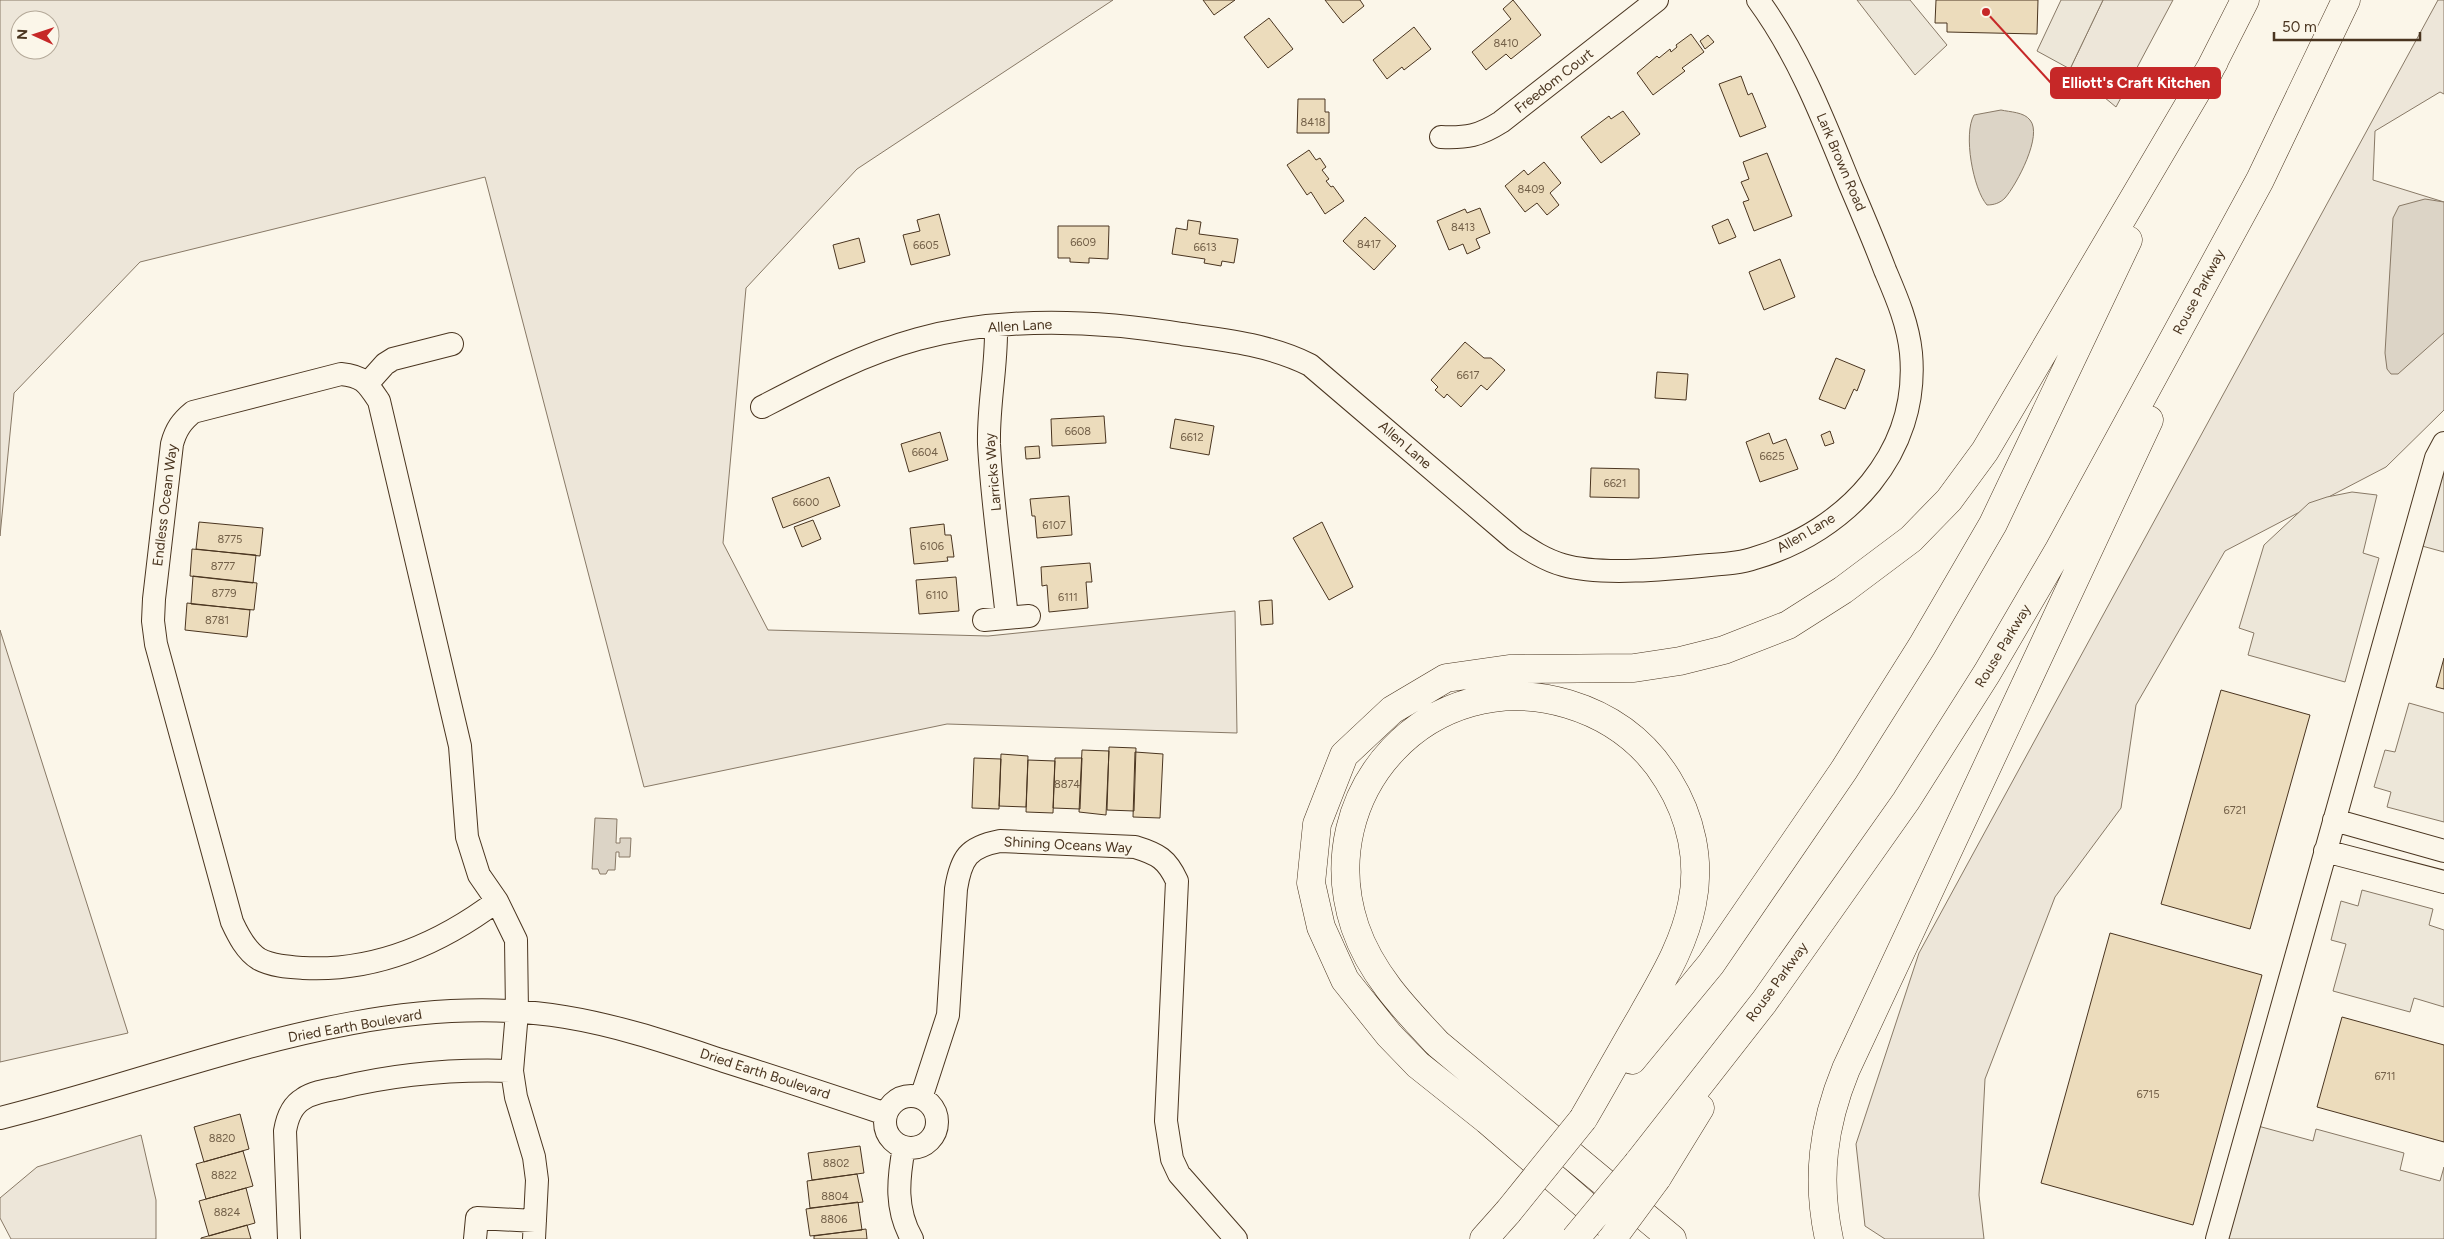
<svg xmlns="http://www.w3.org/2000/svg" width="2444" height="1239" viewBox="0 0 2444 1239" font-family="Figtree,sans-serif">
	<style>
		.green { fill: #ede6d9; stroke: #887966; fill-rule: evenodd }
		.parking { fill: #ede7d9; stroke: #887966 }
		.water { fill: #dcd4c6; stroke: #887966 }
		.building { fill: #ecdcbc; stroke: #4a3520 }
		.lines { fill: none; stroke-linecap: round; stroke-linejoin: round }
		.minor-casing { stroke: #4a3520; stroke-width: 24 }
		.major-casing { stroke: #4a3520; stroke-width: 29 }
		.minor { stroke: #fbf6e9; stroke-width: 22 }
		.major { stroke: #fbf6e9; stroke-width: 28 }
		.major-bridge-casing { stroke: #4a3520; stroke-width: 29; stroke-linecap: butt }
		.major-bridge { stroke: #fbf6e9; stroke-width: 28 }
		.labels { text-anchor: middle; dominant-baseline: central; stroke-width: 4; stroke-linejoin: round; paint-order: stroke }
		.number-label { font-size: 11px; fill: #725f47 }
		.street-label { font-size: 14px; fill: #4a3520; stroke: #fbf6e9 }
		.leader { fill: none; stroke: #c62828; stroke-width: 2 }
		.callout-dot { fill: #c62828; stroke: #fbf6e9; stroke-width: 2 }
		.callout { fill: #c62828; stroke: #c62828; stroke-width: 2 }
		.callout-label { font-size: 15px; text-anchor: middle; font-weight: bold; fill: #fff }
	</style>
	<rect width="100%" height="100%" fill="#fbf6e9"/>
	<path class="green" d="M0 0H1113L857 169 746 288 723 543 768 630 988 636 1235 611 1237 733 947 724 644 787 485 177 140 262 14 393 0 536ZM20 20H50V50H20Z
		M2103 0H2173L2116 107 2070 69Z
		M2438 0H2444V94L2440 92 2375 131 2373 180 2444 202V410L2386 467 2225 551 2136 705 2121 808 2055 897 1985 1079 1979 1195 1984 1239H1885L1865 1226 1856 1144 1919 953Z
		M0 630 128 1033 0 1062Z
		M141 1135 156 1200V1239H11L0 1218V1198L37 1167Z"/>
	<path class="parking" d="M1857 0H1910L1947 45 1915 75Z
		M2061 0H2103L2070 69 2037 51Z
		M2444 467V552L2422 546Z
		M2352 492 2377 495 2363 553 2379 558 2345 682 2248 655 2254 633 2239 628 2264 545 2309 503 2327 497Z
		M2409 703 2444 713V822L2387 807 2391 792 2374 787 2385 750 2395 752Z
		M2362 890 2433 909 2429 925 2444 930V1007L2414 998 2410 1012 2333 991 2346 944 2331 940 2341 901 2358 906Z
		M2258 1126 2313 1141 2316 1129 2404 1153 2400 1170 2440 1181 2444 1167V1239H2228Z"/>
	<path class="water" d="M2001 110C2010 112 2024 112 2030 120 2043 135 2017 184 2005 198 2000 203 1994 205 1987 205 1973 189 1963 134 1974 115Z
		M2425 199 2444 202V333L2398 374H2391L2387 369 2385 353 2393 218 2399 206Z
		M595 818 617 819 616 843H620V838H631L630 857H619V852H616L615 870H608L606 874H600L598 869H592Z"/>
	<path class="building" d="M1203 0H1235L1214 15Z
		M1325 0H1360L1364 6 1343 23Z
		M1513 0 1541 35 1511 59 1506 54 1486 70 1472 52 1511 19 1503 9Z
		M1936 0H2038L2037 34 1947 32V23H1935Z
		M1269 18 1293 49 1268 68 1244 37Z
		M1414 27 1431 49 1404 70 1402 67 1387 79 1373 60Z
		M1691 34 1704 52 1682 68 1685 71 1653 95 1637 73 1657 56 1659 58 1670 49 1671 52 1677 47 1676 45Z
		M1708 35 1714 42 1705 49 1700 41Z
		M1741 76 1748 95 1752 93 1766 127 1740 137 1719 84Z
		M1298 99H1325V112H1329V133H1297Z
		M1623 111 1640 134 1601 163 1581 137 1609 116 1611 119Z
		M1309 150 1316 160 1320 158 1326 167 1322 170 1329 179 1326 181 1331 187 1333 186 1344 201 1325 214 1311 192 1307 195 1287 165Z
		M1767 153 1792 216 1754 231 1743 202 1749 200 1741 182 1749 179 1743 162Z
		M1544 162 1561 183 1550 193 1559 205 1547 215 1537 203 1525 212 1505 186 1524 170 1528 175Z
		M1480 208 1490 233 1476 239 1480 248 1467 254 1463 244 1449 250 1437 221 1465 209 1467 213Z
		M939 214 950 255 911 265 903 235 920 231 917 220Z
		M1365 217 1396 246 1374 270 1343 241Z
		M1728 219 1736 237 1719 244 1712 226Z
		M1188 220 1201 222 1199 234 1238 239 1234 263 1222 261 1221 266 1204 263 1205 259 1172 254 1176 228 1187 230Z
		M1058 226H1109L1108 259 1089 258V263L1070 262V258H1058Z
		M859 238 865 262 839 269 833 245Z
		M1780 259 1795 297 1764 310 1749 272Z
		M1465 342 1484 358H1491L1505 370 1487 390 1481 385 1461 407 1447 394 1444 398 1435 390 1438 387 1431 380Z
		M1836 358 1865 370 1857 391 1854 389 1845 409 1819 399Z
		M1657 372 1688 374 1686 400 1655 398Z
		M1104 416 1106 443 1052 446 1051 419Z
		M1175 419 1214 426 1209 455 1170 448Z
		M1830 431 1834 443 1825 446 1821 435Z
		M940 432 948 460 909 472 901 444Z
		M1769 433 1773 444 1786 439 1798 469 1760 482 1746 442Z
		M1039 446 1040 458 1026 459 1025 447Z
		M1591 468 1639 469V498L1590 497Z
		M829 477 840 506 783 528 772 498Z
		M1069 496 1072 535 1037 538 1035 516H1032L1030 499Z
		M813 520 821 539 802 547 794 527Z
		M199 522 263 528 260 556 196 549Z
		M1322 522 1353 587 1329 600 1293 538Z
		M944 524 945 535H951L954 557H947L948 561 914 564 910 528Z
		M192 549 256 555 253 583 190 576Z
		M1090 563 1092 582H1086L1088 608 1049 612 1047 585 1042 586 1041 567Z
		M193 576 257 583 254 610 191 604Z
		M956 577 959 611 919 614 916 580Z
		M1272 600 1273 624 1261 625 1259 601Z
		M187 603 250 610 247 637 185 630Z
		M2444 658V689L2436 687Z
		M2221 690 2310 715 2250 929 2161 904Z
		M1109 747 1136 748 1134 811 1107 810Z
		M1082 750 1109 751 1106 815 1079 812Z
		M1135 752 1163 754 1160 818 1133 817Z
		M1001 754 1028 756 1026 807 999 806Z
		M974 758 1001 759 999 809 972 808Z
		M1055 758H1082L1080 809 1053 808Z
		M1028 760 1055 761 1053 813 1026 812Z
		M2110 933 2262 975 2193 1225 2041 1183Z
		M2342 1017 2444 1045V1142L2317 1107Z
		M240 1114 249 1149 204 1162 194 1127Z
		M860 1146 864 1173 812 1180 808 1153Z
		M243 1151 253 1186 206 1199 196 1164Z
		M857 1174 863 1202 810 1208 807 1181Z
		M246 1188 255 1223 209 1236 199 1201Z
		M858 1202 862 1230 810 1236 806 1209Z
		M247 1225 251 1239H201V1238Z
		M866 1229 867 1239H814V1236Z"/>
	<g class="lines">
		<defs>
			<path id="minor" d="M1441 137C1467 138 1479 136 1501 122L1657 0
				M996 326C997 366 988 404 989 444 992 502 1001 560 1007 618
				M368 383 385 364 393 359 452 344
				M762 407C812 381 863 354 918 339 1003 316 1096 320 1182 334 1226 340 1270 345 1310 365L1515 540C1530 550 1545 560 1563 565 1600 576 1670 569 1710 565 1725 564 1741 563 1755 558 1847 531 1920 453 1911 353 1908 323 1896 296 1885 270 1874 241 1862 213 1850 185 1824 121 1799 56 1758 0
				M984 620 1029 616
				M2334 820 2444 851
				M2325 851 2444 882
				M497 901C441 943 376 972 303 968 289 967 272 966 259 959 246 951 238 935 232 922L156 644 153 621 154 599 172 444C176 429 182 421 193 412L341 374C363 376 367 383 379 401L460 746 467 837 479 875 497 901 516 940 517 1012 512 1071 516 1097 534 1157 537 1180 534 1239
				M885 1122a26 26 0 1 1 52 0a26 26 0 1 1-52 0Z
				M921 1098 948 1015 956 889C961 858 968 847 1000 841L1135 847C1158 854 1167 859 1177 881L1166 1121 1172 1159 1179 1174 1236 1239
				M0 1118C180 1074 377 985 565 1017 620 1026 672 1044 724 1061 778 1078 832 1096 886 1114
				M904 1147C898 1180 895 1209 912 1239
				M289 1239 285 1131C287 1119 291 1106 303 1099 313 1092 328 1090 339 1088 396 1074 454 1069 512 1071
				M475 1239 477 1218 535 1221
				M2217 1239 2436 458 2444 443"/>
			<path id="major" d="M2206 77 2245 0
				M1632 1060 1711 964 1844 770 1922 646 1993 524 2128 240
				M1583 1119C1603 1085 1622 1050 1642 1016 1662 980 1684 945 1692 904 1701 861 1691 817 1668 780 1645 742 1611 717 1568 704 1431 663 1310 792 1355 927 1371 974 1405 1009 1438 1044L1672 1239
				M1638 1163 1764 1002 1906 801 1987 673 2060 548 2260 180 2346 0
				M1657 1178 1700 1108
				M1613 1229 1487 1120 1418 1065 1389 1035 1345 980 1321 927 1311 883 1317 824 1344 755 1392 710 1446 678 1509 669 1634 668 1680 661 1724 650 1788 625 1843 590 1911 539 1949 500 1985 451 2214 62
				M1484 1239 1508 1212
				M1829 1239C1816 1179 1823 1125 1846 1069L2149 420"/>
		</defs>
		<use href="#minor" class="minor-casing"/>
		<use href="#major" class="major-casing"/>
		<use href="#minor" class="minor"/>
		<use href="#major" class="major"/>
		<defs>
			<path id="major-bridge" d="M1508 1212 1583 1119
				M1575 1239 1638 1163
				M1612 1239 1657 1178"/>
		</defs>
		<use href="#major-bridge" class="major-bridge-casing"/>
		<use href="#major-bridge" class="major-bridge"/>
	</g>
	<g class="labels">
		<g class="number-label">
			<text x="1506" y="43">8410</text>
			<text x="1313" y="122">8418</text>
			<text x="1531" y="189">8409</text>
			<text x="1463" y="227">8413</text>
			<text x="1083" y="242">6609</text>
			<text x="1369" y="244">8417</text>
			<text x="926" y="245">6605</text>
			<text x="1205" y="247">6613</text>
			<text x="1468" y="375">6617</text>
			<text x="1078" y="431">6608</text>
			<text x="1192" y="437">6612</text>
			<text x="925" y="452">6604</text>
			<text x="1772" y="456">6625</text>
			<text x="1615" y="483">6621</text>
			<text x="806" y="502">6600</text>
			<text x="1054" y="525">6107</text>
			<text x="230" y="539">8775</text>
			<text x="932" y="546">6106</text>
			<text x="223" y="566">8777</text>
			<text x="224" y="593">8779</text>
			<text x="937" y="595">6110</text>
			<text x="1068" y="597">6111</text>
			<text x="217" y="620">8781</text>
			<text x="1067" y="784">8874</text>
			<text x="2235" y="810">6721</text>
			<text x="2385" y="1076">6711</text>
			<text x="2148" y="1094">6715</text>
			<text x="222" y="1138">8820</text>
			<text x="836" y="1163">8802</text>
			<text x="224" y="1175">8822</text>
			<text x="835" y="1196">8804</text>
			<text x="227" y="1212">8824</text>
			<text x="834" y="1219">8806</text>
		</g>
		<g class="street-label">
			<text transform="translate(1554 81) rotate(-38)">Freedom Court</text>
			<text transform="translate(1841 162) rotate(67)">Lark Brown Road</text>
			<text transform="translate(2199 292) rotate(-62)">Rouse Parkway</text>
			<text transform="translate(1020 326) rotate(-3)">Allen Lane</text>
			<text transform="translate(1405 445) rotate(41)">Allen Lane</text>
			<text transform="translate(993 472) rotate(-95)">Larricks Way</text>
			<text transform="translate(165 505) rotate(-83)">Endless Ocean Way</text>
			<text transform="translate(1806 533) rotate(-30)">Allen Lane</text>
			<text transform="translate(2003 646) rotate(-59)">Rouse Parkway</text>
			<text transform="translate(1068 845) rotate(3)">Shining Oceans Way</text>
			<text transform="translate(1777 982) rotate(-54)">Rouse Parkway</text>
			<text transform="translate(355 1026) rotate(-10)">Dried Earth Boulevard</text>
			<text transform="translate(765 1074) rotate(18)">Dried Earth Boulevard</text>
		</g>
	</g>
	<path class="leader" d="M1986 12L2051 83"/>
	<circle class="callout-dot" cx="1986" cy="12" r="5"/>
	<rect class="callout" x="2051" y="68" width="169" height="30" rx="5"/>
	<g class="callout-label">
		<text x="2136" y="88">Elliott's Craft Kitchen</text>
	</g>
	<g transform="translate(35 35) rotate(273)"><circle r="24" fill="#fbf6e9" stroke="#b4a999"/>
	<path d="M0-4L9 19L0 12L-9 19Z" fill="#c62828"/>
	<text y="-8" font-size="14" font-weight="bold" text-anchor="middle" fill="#4a3520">N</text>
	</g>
	<path d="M2274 32v8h146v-8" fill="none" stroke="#4a3520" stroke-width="2.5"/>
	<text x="2282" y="32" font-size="15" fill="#4a3520" stroke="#fbf6e9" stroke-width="4" paint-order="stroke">50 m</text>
</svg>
